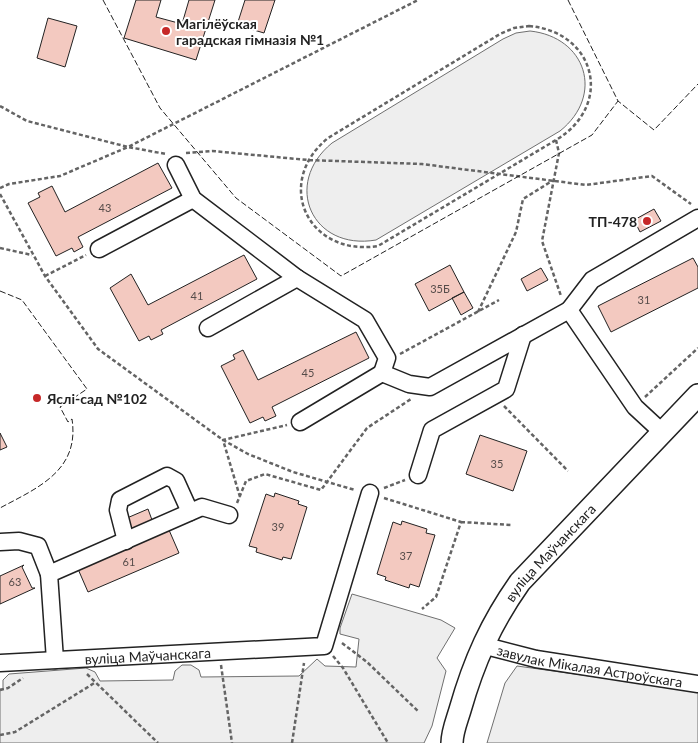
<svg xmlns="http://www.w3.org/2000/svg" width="698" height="743" viewBox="0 0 698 743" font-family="Lato,sans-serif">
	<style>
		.green { fill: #eee; stroke: #6f6f6f }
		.building { fill: #f3c9c0; stroke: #222 }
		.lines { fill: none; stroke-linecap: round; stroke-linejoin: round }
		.minor-casing { stroke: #222; stroke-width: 19 }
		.major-casing { stroke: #222; stroke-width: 24 }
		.path { stroke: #646464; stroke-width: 2.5; stroke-dasharray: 4 2.5; stroke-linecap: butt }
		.minor { stroke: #fff; stroke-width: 16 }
		.major { stroke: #fff; stroke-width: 21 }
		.fence { stroke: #222; stroke-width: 1; stroke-dasharray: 6 2.5; stroke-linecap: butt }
		.poi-dot { fill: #c62828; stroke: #fff; stroke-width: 2 }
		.labels { text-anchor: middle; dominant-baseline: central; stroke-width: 4; stroke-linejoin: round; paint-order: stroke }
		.number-label { font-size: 11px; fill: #564c4a }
		.poi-label { font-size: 14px; font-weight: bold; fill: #222; stroke: #fff; text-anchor: start }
		.street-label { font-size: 14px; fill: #222; stroke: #fff }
	</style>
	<rect width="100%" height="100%" fill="#fff"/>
	<path class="green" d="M530 31C586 37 605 95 560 131L376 240C312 251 282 184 332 143L503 39 516 33Z
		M352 594 441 620 455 628 437 658 446 671 432 726 424 743H0V689H3V680L9 674 86 668 95 672 100 681 173 680 175 671 182 665H191L199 670 201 677 299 676 317 659 325 666 356 667 359 639 340 634V628Z
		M517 666 698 691V743H487L505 683Z"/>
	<path class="building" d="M136 0H161L156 17 182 24 189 0H215L196 60 124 38Z
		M245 0H275L264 33 237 25Z
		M48 18 77 26 65 67 37 58Z
		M158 163 172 188 78 237 83 247 74 252 72 248 56 256 28 203 40 197 38 193 52 186 65 212Z
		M654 209 661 221 640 232 634 220Z
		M244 255 257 279 161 330 163 334 151 340 149 336 139 341 110 288 131 274 148 305Z
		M693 258 698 267V288L611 332 598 306Z
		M450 265 464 292 429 311 415 284Z
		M541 268 548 280 527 291 521 279Z
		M464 292 473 308 461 315 452 298Z
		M356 332 369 358 272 407 276 416 265 421 263 417 250 423 221 366 235 359 233 355 243 350 258 380Z
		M0 433 7 447 0 450Z
		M480 435 527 451 513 491 466 474Z
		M275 493 299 501 298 504 307 507 291 559 283 557 282 560 256 552 257 548 249 546 266 494 274 497Z
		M148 509 152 520 132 529 127 518Z
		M402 521 427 529 426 533 435 535 419 587 410 584 409 588 385 580 386 577 377 574 393 522 401 525Z
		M169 530 179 553 88 592 78 569Z
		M24 565 22 567 32 588H35L0 604V576Z"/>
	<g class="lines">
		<defs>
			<g id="minor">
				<path d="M176 165 193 199 297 278 365 320 387 358 382 373 409 384 430 387 569 310"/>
				<path d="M99 249 193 199"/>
				<path d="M208 328 297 278"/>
				<path d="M300 422 382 373"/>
				<path d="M662 432 635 407 569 310 592 280 698 218"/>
				<path d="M418 475 432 430 506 389 523 335"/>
				<path d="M126 541 118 510 120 500 167 476 176 481 190 512"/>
				<path d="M0 542 19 541 38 546 49 574"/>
				<path id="s1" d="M482 645 536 659 698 684"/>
				<path d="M55 660 49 574 202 507 229 515"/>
				<path id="s2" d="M0 663 324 646 370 493"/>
			</g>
			<g id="major">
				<path id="s3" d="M452 743C452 732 457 720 460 710 474 661 491 623 520 582L698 395"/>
			</g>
		</defs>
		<use href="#minor" class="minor-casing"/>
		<use href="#major" class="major-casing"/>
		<path class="path" d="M529 26C596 32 614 105 556 140L378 246C308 257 273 183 328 138L500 34 514 28Z
			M0 106 27 121 128 147 418 0
			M556 140 559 153 542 241 561 296
			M186 153 212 151 308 160 422 164 586 185 652 176 691 204
			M0 188 9 184 60 176 128 147 166 154
			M0 194 45 276 98 349 223 440 248 454 293 472 355 490
			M0 248 32 255
			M45 276 86 255
			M478 312 516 232 523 199 552 181
			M400 354 499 300
			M645 397 698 348
			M504 406 568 471
			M384 488 405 480
			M240 497 223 440 287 425
			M384 498 461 522 436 597 422 609
			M237 503 246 481 265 474 321 490 367 428 411 399
			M461 522 512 525
			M342 643 367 662 419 712
			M333 656 343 668 388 743
			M221 665 232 743
			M87 674 158 743
			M0 690 8 688 23 678
			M0 735 15 732 96 682
			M292 743 304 663"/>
		<use href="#minor" class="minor"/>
		<use href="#major" class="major"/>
		<path class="fence" d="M103 0 160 108 236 198 341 276 592 135 618 101
			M568 0 618 101 654 130 698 84
			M0 291 22 300 87 389 60 407 68 422 72 419C80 471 37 488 0 508"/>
	</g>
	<g class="poi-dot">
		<circle cx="166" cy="31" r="5"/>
		<circle cx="647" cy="221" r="5"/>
		<circle cx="37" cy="398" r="5"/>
	</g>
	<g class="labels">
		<g class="number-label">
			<text x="105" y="207">43</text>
			<text x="440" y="288">35Б</text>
			<text x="197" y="295">41</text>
			<text x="644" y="299">31</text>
			<text x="308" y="372">45</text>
			<text x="497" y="463">35</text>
			<text x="278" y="526">39</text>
			<text x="406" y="555">37</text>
			<text x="129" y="561">61</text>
			<text x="15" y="581">63</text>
		</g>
		<g class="poi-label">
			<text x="176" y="23">Магілёўская<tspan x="176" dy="16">гарадская гімназія №1</tspan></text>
			<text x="637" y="221" text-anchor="end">ТП-478</text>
			<text x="47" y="398">Яслі-сад №102</text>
		</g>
		<g class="street-label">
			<text stroke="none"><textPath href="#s3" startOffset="218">вуліца Маўчанскага</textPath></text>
			<text stroke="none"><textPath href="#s2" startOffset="148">вуліца Маўчанскага</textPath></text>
			<text stroke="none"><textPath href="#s1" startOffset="110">завулак Мікалая Астроўскага</textPath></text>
		</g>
	</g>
</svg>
